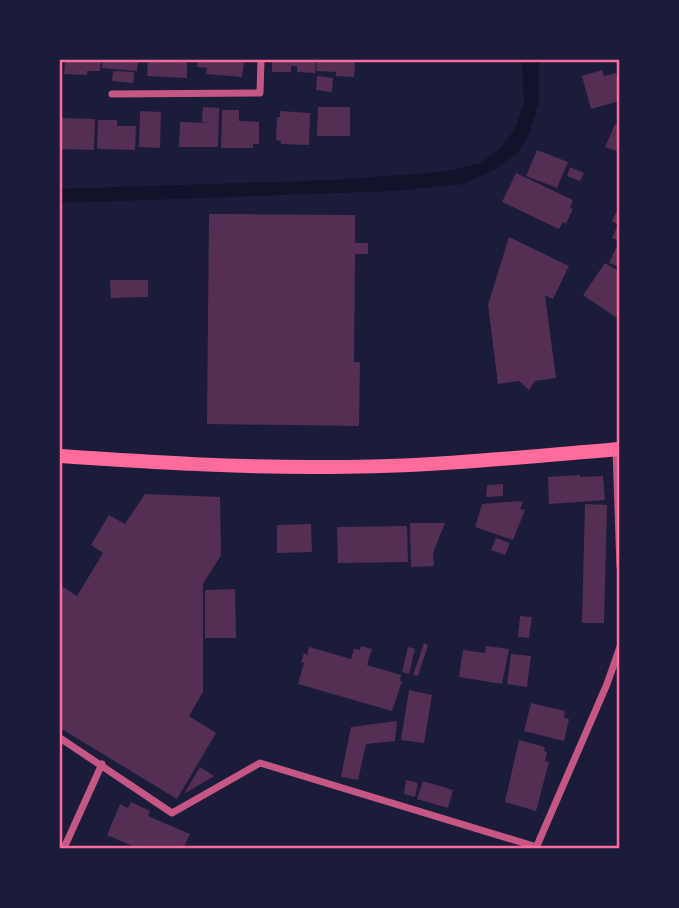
<svg xmlns="http://www.w3.org/2000/svg" width="679" height="908" viewBox="0 0 679 908" font-family="Cabin,sans-serif">
	<style>
		.water { fill: #12122b }
		.building { fill: #542f53 }
		.lines { fill: none; stroke-linecap: round; stroke-linejoin: round }
		.minor { stroke: #c65784; stroke-width: 7 }
		.primary { stroke: #ff6b9d; stroke-width: 14 }
		.neatline { fill: none; stroke: #ff6b9d; stroke-width: 2.5 }
	</style>
	<rect width="100%" height="100%" fill="#1b1b3a"/>
	<path class="water" d="M522 60H539V101L530 131 519 152 496 169 464 184 392 191 60 203V189L334 180 441 172 479 164 500 149 515 129 524 102Z"/>
	<path class="building" d="M65 60H101L100 71H87V75L64 74Z
		M103 60H138L137 71 102 68Z
		M148 60H187V78L147 76Z
		M198 60H244L242 77 206 74 207 68 197 67Z
		M272 60H316L315 73 297 72V66H291V72H272Z
		M317 60H355L354 77 336 76V72L316 71Z
		M602 70 604 76 616 73 620 87V101L591 109 582 76Z
		M113 71 134 72 133 83 112 81Z
		M317 76 333 78 332 92 316 90Z
		M203 107 219 108 218 147H179L180 122 215 123 202 122Z
		M318 107H350V136H317Z
		M222 110H239V121L259 122V144H253V148H221Z
		M140 111 161 112 160 148 139 147Z
		M280 111 310 113 309 145 281 144V141L276 140 277 117H280Z
		M61 118 95 119 94 150 60 149Z
		M98 120H117V126H136L135 150 97 149Z
		M615 124 620 125V152L605 147Z
		M537 150 568 162 557 188 526 176Z
		M570 167 584 173 580 181 567 176Z
		M516 173 573 200 570 208 573 209 566 224 563 222 559 229 502 202Z
		M620 205V241L612 238 618 225 612 221Z
		M209 214 355 215V243H368V254H355L354 362H360L359 426 207 424Z
		M509 237 569 266 553 299 545 295 556 378 535 381 529 390 519 381 498 384 488 305Z
		M616 248 620 249V267L609 263Z
		M605 263 620 272V320L583 295Z
		M110 280H148V297L111 298Z
		M580 475V477L603 476 605 500 549 504 548 477Z
		M503 484V496L486 497 487 485Z
		M145 494 220 497 221 555 203 584V692L189 716 216 733 177 799 60 728V592L63 587 77 596 103 553 91 545 109 515 125 524Z
		M519 501 523 502 520 509 525 510 513 540 475 527 482 504Z
		M585 504 607 505 604 623H582Z
		M410 523H445L433 553 434 566 411 567Z
		M311 524 312 552 277 553V525Z
		M407 526 408 562 338 563 337 527Z
		M496 538 510 543 505 555 491 550Z
		M235 589 236 638H205V590Z
		M520 616 532 617 529 638 518 637Z
		M424 643 428 645 418 676 413 675Z
		M361 646 372 649 367 665 401 675 400 681H402L392 711 298 684 304 663 301 662 304 653 307 655 309 647 351 659 354 649 360 650Z
		M486 646 509 649 502 684 459 677 463 650 485 653Z
		M408 647 415 649 409 674 402 672Z
		M511 654 531 656 527 687 507 684Z
		M409 690 432 695 424 743 401 740Z
		M531 703 565 711 564 718 569 719 564 741 524 731Z
		M397 721 395 741 366 744 358 780 341 777 351 727Z
		M519 740 545 747 544 751 547 752 545 761 549 762 536 811 505 802Z
		M200 767 214 776 184 794Z
		M406 780 418 783 415 797 404 794Z
		M423 781 453 790 448 808 417 799Z
		M131 802 150 811 148 816 190 834 183 848H137L107 835 120 804 128 808Z"/>
	<g class="lines">
		<path class="minor" d="M112 94 260 93 261 60
			M616 450 620 567
			M60 738 172 813 260 763 537 847
			M64 848 102 764
			M536 848 607 684 620 647"/>
		<path class="primary" d="M60 456C150 462 241 468 332 467 427 467 524 457 620 449"/>
	</g>
	<rect width="679" height="908" fill="none" stroke="#1b1b3a" stroke-width="122"/>
	<rect x="61" y="61" width="557" height="786" class="neatline"/>
</svg>
